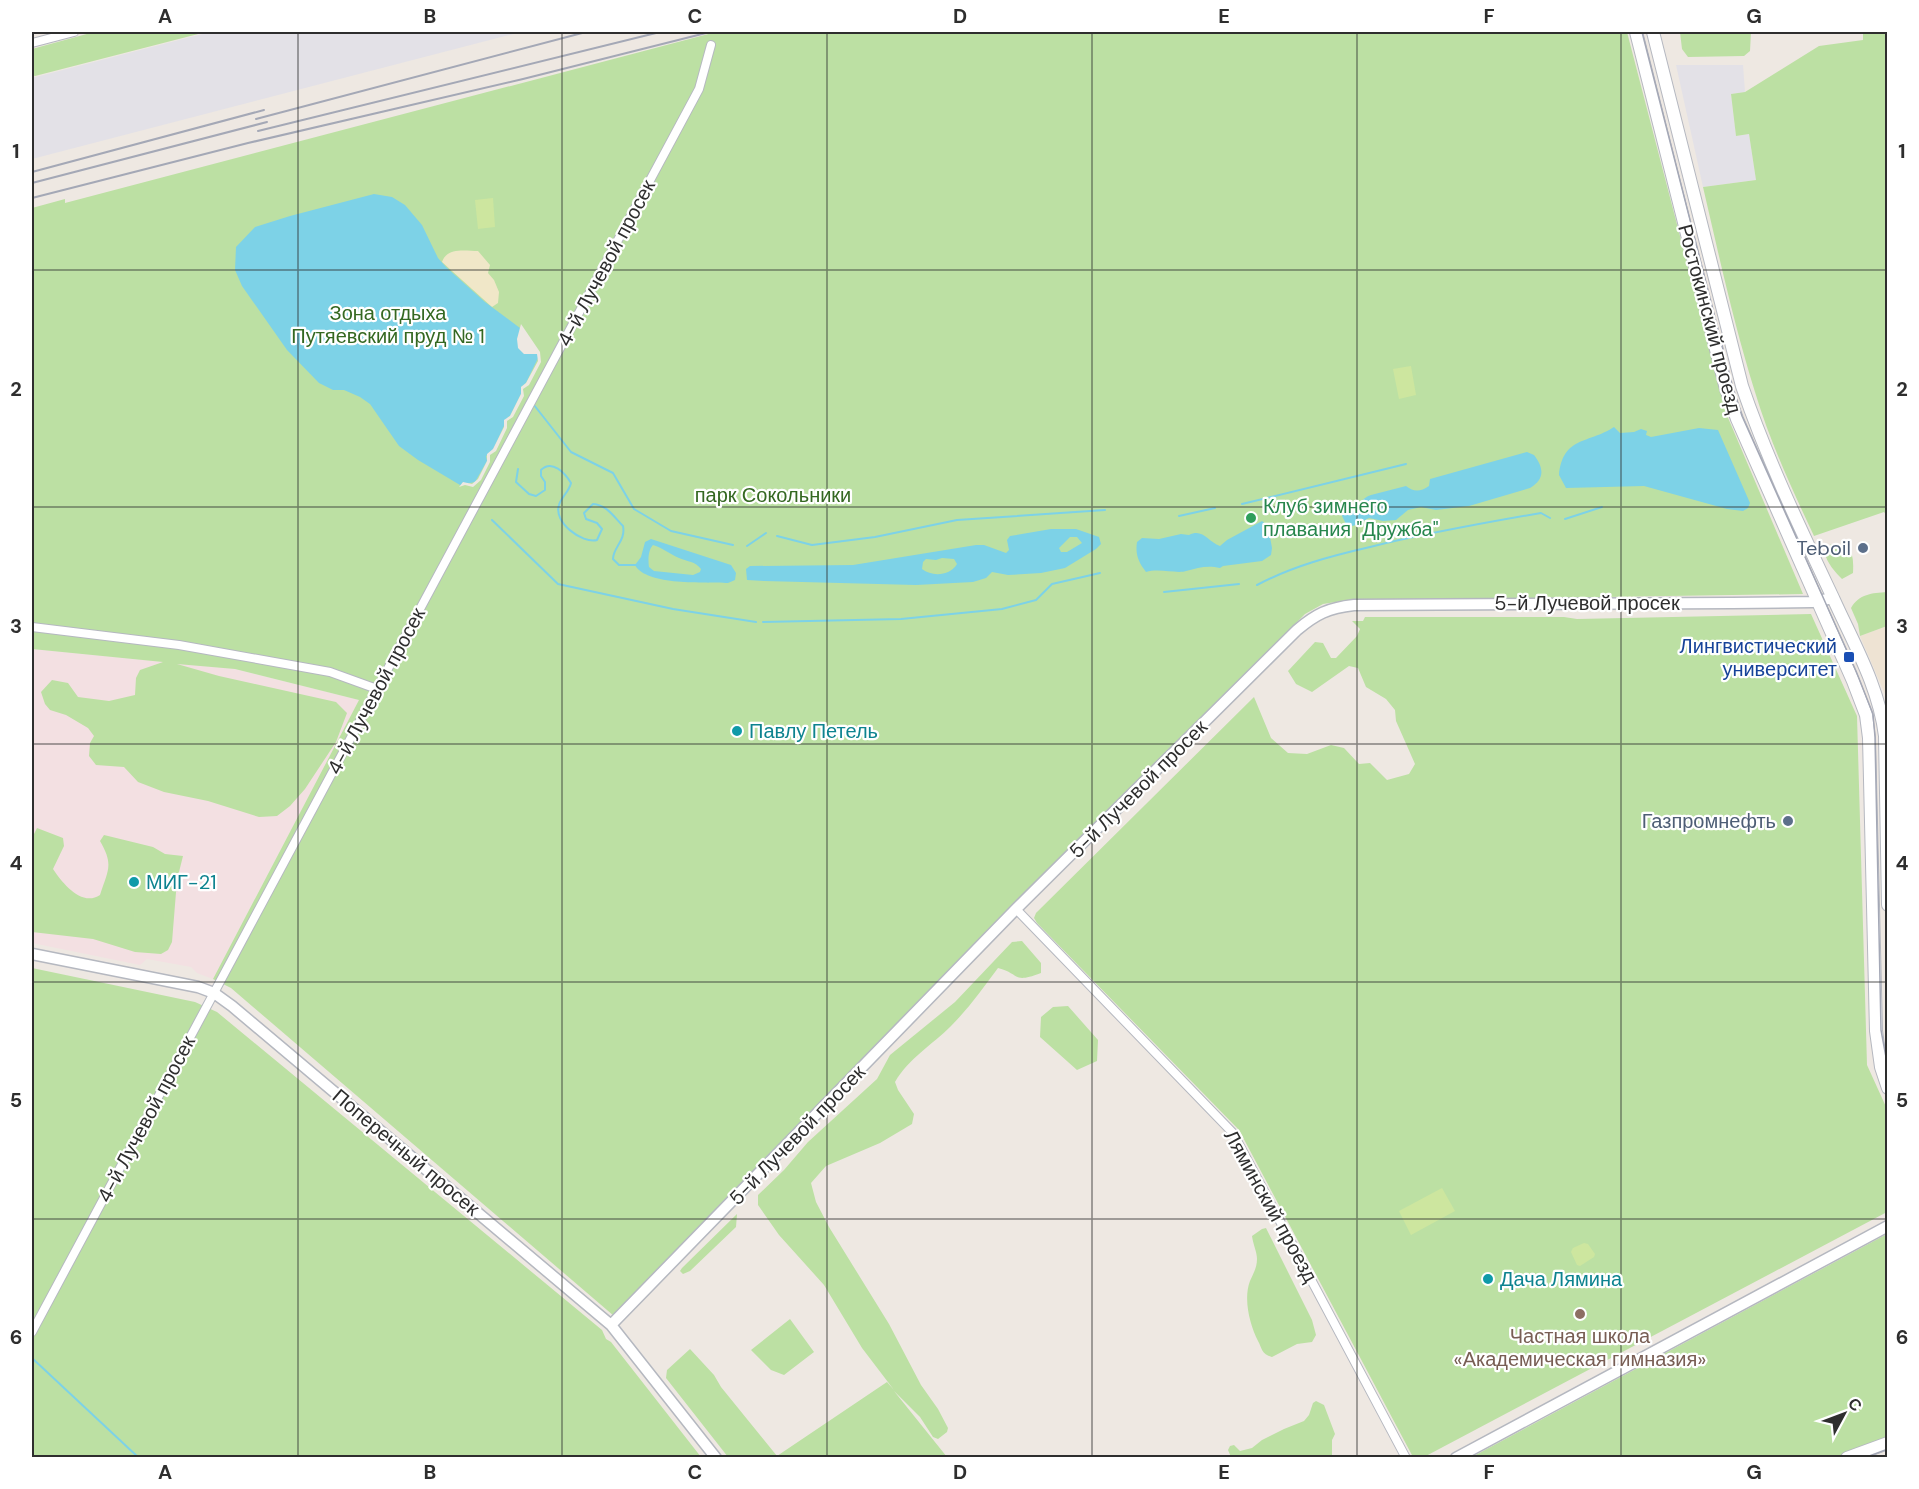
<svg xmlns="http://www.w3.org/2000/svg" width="1919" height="1489" viewBox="0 0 1919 1489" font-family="'DM Sans',sans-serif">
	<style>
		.industrial { fill: #e3e1e7 }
		.education { fill: #eee3d3 }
		.medical { fill: #f3e0e2 }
		.green { fill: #bce0a3 }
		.sand { fill: #f0e7c8 }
		.pitch { fill: #cde69f }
		.water { fill: #7dd2e7; fill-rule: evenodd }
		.pier { fill: #eee8e2 }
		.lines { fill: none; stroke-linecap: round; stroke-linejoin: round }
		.stream { stroke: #7dd2e7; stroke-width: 2 }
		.minor-casing { stroke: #b5b8c0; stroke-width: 10 }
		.tertiary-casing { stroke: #b5b8c0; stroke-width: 13 }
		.secondary-casing { stroke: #b5b8c0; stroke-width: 14 }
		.minor { stroke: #fff; stroke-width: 8 }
		.tertiary { stroke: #fff; stroke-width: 10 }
		.secondary { stroke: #fff; stroke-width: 12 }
		.tram { stroke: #a4a8b6; stroke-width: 1.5 }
		.rail { stroke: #a4a8b6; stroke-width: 2 }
		.grid { fill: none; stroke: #2e2e2e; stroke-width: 1.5; stroke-opacity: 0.55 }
		.leisure-dot { fill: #2e9e5b; stroke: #fff; stroke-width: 2 }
		.service-dot { fill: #5c6f8a; stroke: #fff; stroke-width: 2 }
		.transit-dot { fill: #1a4fb4; stroke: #fff; stroke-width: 2 }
		.culture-dot { fill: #0f9aa8; stroke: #fff; stroke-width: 2 }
		.education-dot { fill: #8d6e63; stroke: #fff; stroke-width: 2 }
		.labels { text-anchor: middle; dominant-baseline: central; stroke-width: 4.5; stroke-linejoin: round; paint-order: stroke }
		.street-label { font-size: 20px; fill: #2e2e2e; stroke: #fff }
		.park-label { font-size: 20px; fill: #346821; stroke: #fff }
		.leisure-label { font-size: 20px; fill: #27864d; stroke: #fff; text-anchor: start }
		.service-label { font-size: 20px; fill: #4e5e75; stroke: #fff; text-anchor: end }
		.transit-label { font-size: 20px; fill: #164399; stroke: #fff; text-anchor: end }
		.culture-label { font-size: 20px; fill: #0d838f; stroke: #fff; text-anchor: start }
		.education-label { font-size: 20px; fill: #785e54; stroke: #fff }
		.neatline { fill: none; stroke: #2e2e2e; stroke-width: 2 }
		.grid-label { font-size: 20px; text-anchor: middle; font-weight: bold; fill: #2e2e2e }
	</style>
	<rect width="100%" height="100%" fill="#eee8e2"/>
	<path class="industrial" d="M210 32H521L32 159V78Z
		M1676 65H1743L1745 92 1731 94 1736 136 1749 134 1756 180 1703 187Z"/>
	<path class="education" d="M1887 626V699L1860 636Z"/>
	<path class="medical" d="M32 649 234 669 359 700 213 979 197 973 191 967 147 959 140 965 32 943Z"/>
	<path class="green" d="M94 32H206L35 76 32 75V49Z
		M716 32H1627L1726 413 1803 594 1342 601 1323 604 1305 614 614 1316 231 988 213 979 359 700 235 669 177 664 219 676 336 702 347 713 336 742 305 789 290 806 277 816 259 817 208 801 164 792 138 782 124 767 96 765 89 756 90 743 94 736 88 728 66 715 50 710 45 704 41 692 52 680 68 683 78 697 109 701 135 695 136 678 140 670 163 662 32 649V208L65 199V203Z
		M1680 32H1751L1750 51 1744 56 1688 57 1682 49Z
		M1863 32H1887V516L1884 512 1814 536C1792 489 1770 442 1755 392 1734 325 1719 256 1703 187L1756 180 1749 134 1736 136 1731 94 1745 92 1819 46 1863 40Z
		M1831 544C1852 549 1854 551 1853 573L1842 579C1836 573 1826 562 1825 553Z
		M1887 592V626L1860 636 1858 624 1851 608C1859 594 1872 593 1887 592Z
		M1811 614 1857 716 1867 1065 1887 1109V1212L1424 1457H1413L1239 1130 1037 923 1034 918 1036 913 1254 697 1271 738 1288 753 1307 754 1331 745 1344 748 1359 764 1370 763 1387 780 1409 774 1415 764 1396 721 1395 710 1386 699 1366 687 1358 668 1349 666 1312 692 1296 684 1288 671 1315 642 1323 643 1331 658H1336L1357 636 1360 629 1352 621H1363L1365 617H1564L1577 619Z
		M37 828 63 838 64 846 53 869C63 884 82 907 100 895 108 870 114 865 100 841L104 835 153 847 165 854 183 856 177 880 172 942 168 950 161 954 135 952 93 939 32 932V838Z
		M1022 941 1041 963V973C1012 984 1021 974 998 968 983 988 969 1008 951 1026 932 1045 909 1058 895 1082L898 1090 914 1114 912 1124 880 1143 826 1166 811 1183 816 1202 829 1227 889 1324 921 1385 938 1409 948 1428 947 1432 938 1439 933 1437 920 1417 894 1391 947 1457H728L666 1378 667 1370 690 1349 714 1375 721 1387 777 1456 887 1382 894 1390 862 1348 824 1285 779 1235 758 1205V1195L784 1170 808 1142 877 1079 890 1055 955 1002 1012 942Z
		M32 968 195 1002 217 1012 602 1330 606 1339 611 1342 701 1457 32 1458Z
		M1068 1006 1098 1040 1097 1061 1077 1070 1040 1037 1041 1017 1053 1007Z
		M737 1214 736 1227 690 1271 683 1274 680 1271 682 1268Z
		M1266 1228 1312 1320 1316 1335 1312 1342 1297 1344 1272 1357C1261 1354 1262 1348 1258 1341 1250 1325 1243 1299 1250 1281 1253 1274 1257 1268 1257 1259 1257 1252 1253 1244 1252 1236L1262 1229Z
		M1887 1234V1438L1833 1458H1470Z
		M790 1319 814 1352 784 1375 771 1370 751 1350Z
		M1316 1401 1324 1405 1335 1434 1332 1440V1457H1231L1228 1450 1230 1446 1234 1445 1240 1451 1252 1448 1262 1440 1284 1429 1304 1421 1309 1415 1313 1403Z"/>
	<path class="sand" d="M478 251 490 265 488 273 494 280 499 292 498 303 492 307 442 262C447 247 465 251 478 251Z"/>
	<path class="pitch" d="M493 198 495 227 478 229 475 200Z
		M1411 366 1416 395 1399 399 1393 369Z
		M1442 1188 1455 1211 1411 1235 1399 1211Z
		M1584 1243 1588 1244 1595 1254 1594 1257 1580 1266 1577 1265 1571 1252 1573 1248Z"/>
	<path class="water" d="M374 194 392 197 405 205 422 225 438 258 446 267 485 302 520 328 539 356 526 383 521 387V394L510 416 508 417 493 450 486 456 487 461 475 482 460 485 418 460 399 446 370 404 360 397 344 390H333L319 383 287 350 242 286 235 270 236 247 255 227 290 216Z
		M1614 427 1620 433 1634 432 1641 429 1647 431 1646 435 1651 437 1699 428 1718 430 1750 503 1748 508 1743 511 1727 509 1644 486 1566 488 1559 475C1563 436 1588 444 1614 427Z
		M1527 452 1534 455C1544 468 1545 479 1530 488L1469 506 1436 510 1421 507 1408 510 1396 520 1383 521 1369 518 1353 526 1346 524 1342 516 1343 513C1358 510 1359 499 1371 495L1406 486C1414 492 1420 492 1429 486L1430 479Z
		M1262 521 1268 526 1272 548 1271 555 1262 561 1223 566 1220 568C1207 565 1198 568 1186 571 1177 574 1159 568 1146 572 1139 563 1135 555 1137 542L1142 538 1159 539 1181 534 1189 535C1203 528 1208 542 1220 546L1227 540Z
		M1051 529H1076L1099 537 1101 544 1096 549 1065 568 1041 573 1008 575 992 572 986 578 973 582 916 585 764 581 747 580 746 569 750 566 853 565 976 545H984L1006 553 1009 550 1007 540 1010 536ZM1070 537H1077L1082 543 1067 552H1061L1059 548ZM942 558 954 559 957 564C950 576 932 577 922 569L923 562 926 559 936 560Z
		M651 539 731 565 736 573 735 580 728 583C706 582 646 586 635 565L641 557 645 542ZM653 545C663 548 670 554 679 558 688 562 695 561 701 569L700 572 693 575 654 571 649 567C648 560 648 550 653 545Z"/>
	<path class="pier" d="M521 324 540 352 541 362 529 385 523 389 524 396 513 417 507 421V428L496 451 490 455V462L481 480 473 487 465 485 459 487 463 482 472 484 478 479 487 461V454L493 449 504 427V420L510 416 521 394V387L526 383 538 361 537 354H524L518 348 517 339Z"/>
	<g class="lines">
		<path class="stream" d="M534 405 571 452 613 473 634 509 671 531 733 545
			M518 469 516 482 529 494 536 496 545 490V482L541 476V470C552 459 565 473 571 483 569 492 561 497 559 505 553 522 582 544 597 540L602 529 597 523 586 519 584 513 593 504C607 505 614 517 623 526 626 541 613 547 613 559L619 565H636
			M1242 504 1406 464
			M1179 516 1215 508
			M1565 519 1602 507
			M492 520 558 584 673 609 756 622
			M777 536 812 545 875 537 957 520 1105 510
			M747 546 766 533
			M1257 585C1293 566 1331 556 1370 547 1426 533 1483 523 1541 513L1550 518
			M1164 592 1239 584
			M763 622 901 619 1002 609 1036 600 1052 584 1100 573
			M32 1358 139 1458"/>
		<defs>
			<path id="minor" d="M32 43 74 32
				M32 627 179 645 330 672 377 689
				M1016 909 1233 1133 1406 1458
				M32 1332 699 89 711 45"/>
			<path id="tertiary" d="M32 954 198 987 214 993 232 1006 611 1325 716 1458
				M611 1325 1016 909 1297 630C1316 614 1328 608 1354 605L1732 603 1812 602 1833 598
				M1456 1458 1888 1226"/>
			<path id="secondary" d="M1636 32 1726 389 1737 419 1853 681 1866 715 1869 738 1876 1031 1881 1067 1888 1088
				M1653 32 1742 386C1767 459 1801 530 1834 600 1854 644 1879 687 1885 736L1888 905
				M1847 1458 1888 1443"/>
		</defs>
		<use href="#minor" class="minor-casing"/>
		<use href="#tertiary" class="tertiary-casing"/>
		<use href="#secondary" class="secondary-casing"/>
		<use href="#minor" class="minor"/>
		<use href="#tertiary" class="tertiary"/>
		<use href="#secondary" class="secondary"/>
		<path class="tram" d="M1642 32 1733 388 1742 416 1856 671 1873 714 1875 737 1881 1030 1888 1068
			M1864 1458 1888 1449"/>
		<path class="rail" d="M256 119 586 32
			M258 131 660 32
			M32 172 264 110
			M32 183 267 122
			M32 198 248 143 523 79 710 32"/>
	</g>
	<path class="grid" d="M298 32V1458M562 32V1458M827 32V1458M1092 32V1458M1357 32V1458M1621 32V1458M32 270H1888M32 507H1888M32 744H1888M32 982H1888M32 1219H1888"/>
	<circle class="leisure-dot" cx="1251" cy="518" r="6"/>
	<g class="service-dot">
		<circle cx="1863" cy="548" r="6"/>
		<circle cx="1788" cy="821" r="6"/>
	</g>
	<rect class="transit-dot" x="1843" y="651" width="12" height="12" rx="3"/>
	<g class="culture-dot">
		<circle cx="737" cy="731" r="6"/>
		<circle cx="134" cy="882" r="6"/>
		<circle cx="1488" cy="1279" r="6"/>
	</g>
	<circle class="education-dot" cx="1580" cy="1314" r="6"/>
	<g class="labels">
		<g class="street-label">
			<text transform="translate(606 263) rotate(-62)">4-й Лучевой просек</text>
			<text transform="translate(1710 319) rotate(75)">Ростокинский проезд</text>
			<text x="1587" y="603">5-й Лучевой просек</text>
			<text transform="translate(376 691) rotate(-62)">4-й Лучевой просек</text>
			<text transform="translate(1138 789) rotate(-45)">5-й Лучевой просек</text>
			<text transform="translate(146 1119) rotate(-62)">4-й Лучевой просек</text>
			<text transform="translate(797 1135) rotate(-46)">5-й Лучевой просек</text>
			<text transform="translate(406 1152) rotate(40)">Поперечный просек</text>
			<text transform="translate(1271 1206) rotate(61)">Ляминский проезд</text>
		</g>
		<g class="park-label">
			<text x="388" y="313">Зона отдыха<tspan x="388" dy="23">Путяевский пруд № 1</tspan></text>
			<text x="773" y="495">парк Сокольники</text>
		</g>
		<g class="leisure-label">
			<text x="1263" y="506">Клуб зимнего<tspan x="1263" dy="23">плавания "Дружба"</tspan></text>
		</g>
		<g class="service-label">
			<text x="1851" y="548">Teboil</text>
			<text x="1776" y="821">Газпромнефть</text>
		</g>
		<g class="transit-label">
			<text x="1837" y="646">Лингвистический<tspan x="1837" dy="23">университет</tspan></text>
		</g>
		<g class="culture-label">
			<text x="749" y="731">Павлу Петель</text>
			<text x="146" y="882">МИГ-21</text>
			<text x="1500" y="1279">Дача Лямина</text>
		</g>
		<g class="education-label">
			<text x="1580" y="1336">Частная школа<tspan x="1580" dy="23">«Академическая гимназия»</tspan></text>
		</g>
	</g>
	<rect width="1919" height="1489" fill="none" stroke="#ffffff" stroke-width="66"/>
	<g transform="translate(1844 1414) rotate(49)" stroke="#ffffff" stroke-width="4.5" paint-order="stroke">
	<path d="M0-4.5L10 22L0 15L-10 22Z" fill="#2e2e2e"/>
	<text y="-9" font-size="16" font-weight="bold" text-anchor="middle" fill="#2e2e2e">С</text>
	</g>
	<rect x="33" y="33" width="1853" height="1423" class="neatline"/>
	<g class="grid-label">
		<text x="165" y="23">A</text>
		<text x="430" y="23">B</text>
		<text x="695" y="23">C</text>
		<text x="960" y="23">D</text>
		<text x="1224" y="23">E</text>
		<text x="1489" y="23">F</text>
		<text x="1754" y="23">G</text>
		<text x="16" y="158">1</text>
		<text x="1902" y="158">1</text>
		<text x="16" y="396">2</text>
		<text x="1902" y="396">2</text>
		<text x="16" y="633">3</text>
		<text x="1902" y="633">3</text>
		<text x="16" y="870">4</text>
		<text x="1902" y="870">4</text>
		<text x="16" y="1107">5</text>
		<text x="1902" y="1107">5</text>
		<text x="16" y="1344">6</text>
		<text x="1902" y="1344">6</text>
		<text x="165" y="1479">A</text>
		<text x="430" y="1479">B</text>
		<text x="695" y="1479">C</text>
		<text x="960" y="1479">D</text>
		<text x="1224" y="1479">E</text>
		<text x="1489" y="1479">F</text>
		<text x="1754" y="1479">G</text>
	</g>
</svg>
